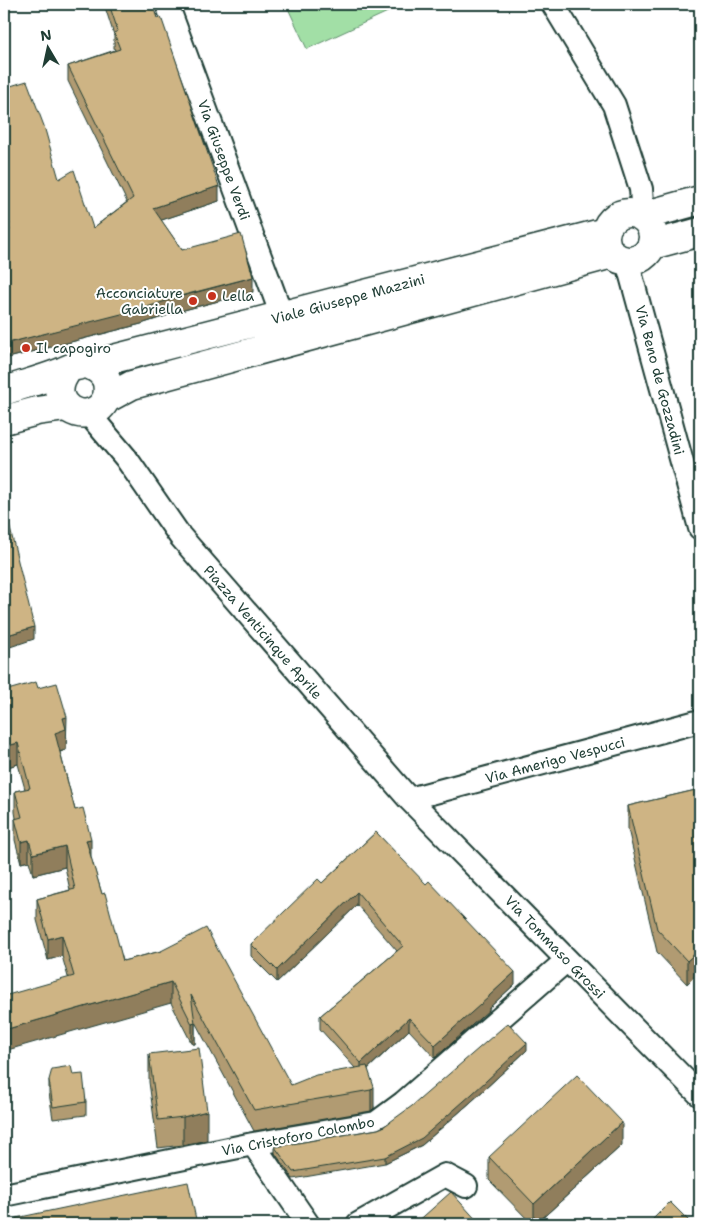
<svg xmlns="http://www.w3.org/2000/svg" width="704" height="1228" viewBox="0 0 704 1228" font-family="'Shantell Sans',sans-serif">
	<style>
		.green { fill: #a2dfa6; stroke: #608e6d }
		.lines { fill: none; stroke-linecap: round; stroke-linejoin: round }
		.minor-casing { stroke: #1f3d34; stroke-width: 26 }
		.tertiary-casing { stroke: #1f3d34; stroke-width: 31 }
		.minor { stroke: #fff; stroke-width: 22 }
		.tertiary { stroke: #fff; stroke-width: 28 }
		.wall { fill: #b19b72; stroke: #1f3d34 }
		.shaded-wall { fill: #907e5c; stroke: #1f3d34 }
		.building { fill: #ceb484; stroke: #1f3d34 }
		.poi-dot { fill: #c8321e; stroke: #fff; stroke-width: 2 }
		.labels { text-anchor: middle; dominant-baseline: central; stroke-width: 4; stroke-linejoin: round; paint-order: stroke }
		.street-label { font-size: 14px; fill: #1f3d34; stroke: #fff }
		.poi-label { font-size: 14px; fill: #1f3d34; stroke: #fff; text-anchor: start }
	</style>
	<rect width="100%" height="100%" fill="#fff"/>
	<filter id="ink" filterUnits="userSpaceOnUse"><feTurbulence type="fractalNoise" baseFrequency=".02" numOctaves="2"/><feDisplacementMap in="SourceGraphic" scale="10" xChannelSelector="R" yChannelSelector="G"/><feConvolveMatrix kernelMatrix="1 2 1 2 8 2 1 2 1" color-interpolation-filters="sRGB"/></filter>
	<g filter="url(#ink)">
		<path class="green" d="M286 4H405L307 49Z"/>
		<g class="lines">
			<defs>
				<path id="minor" d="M167 4 282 316
					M553 4 614 105 641 189 643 216
					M627 261 700 528
					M88 413 126 458 180 536 409 799 700 1095
					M409 799 700 721
					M253 1144 308 1224
					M4 1195 253 1144 376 1123 403 1103 567 960
					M358 1224 445 1175 466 1186"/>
				<path id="tertiary" d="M605 237a24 24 0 1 1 48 0a24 24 0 1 1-48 0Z
					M643 216 700 200
					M652 245 700 232
					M90 365 605 232
					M4 391C22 385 41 380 59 373 65 371 70 367 77 366 80 364 84 364 88 365 97 367 104 373 107 382 108 388 108 396 105 401 89 429 41 406 67 371
					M106 399 132 385 612 254
					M4 420 37 411 66 407"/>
			</defs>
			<use href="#minor" class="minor-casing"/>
			<use href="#tertiary" class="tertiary-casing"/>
			<use href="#minor" class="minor"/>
			<use href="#tertiary" class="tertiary"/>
		</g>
		<path class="wall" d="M104 4H152L219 201 161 220 182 250 253 292 184 310 141 324 4 359V232L7 231 4 225V88L59 179 93 228 127 202 68 81V66L115 50 114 48V35Z
			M38 688 67 738H66V750L60 752 75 810 91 858 102 894 123 961 161 951 291 1085 355 1068 320 1029V1016L397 951 357 905 277 982 251 956V944L322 883 376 832 515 984 489 1008V1010L435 1058 409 1030 368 1069 374 1108 371 1111 254 1131 195 1022V1044H192L171 1003 68 977 62 956 48 960 37 920V899L70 890 65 867 33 875 29 861 21 863 15 840V819L16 818 15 812V791L25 789 18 764 4 768V691Z
			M700 789V971L687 984 657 952 628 829V806Z
			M527 1050 472 1101 422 1145 385 1163 293 1179 275 1153V1147L378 1129Z
			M149 1054 207 1140 183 1145 158 1148 149 1082Z
			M73 1075 86 1102V1115L53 1119 49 1093V1080Z
			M622 1145 536 1224H532L489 1180V1157Z"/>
		<path class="shaded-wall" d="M219 186V201L153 223V208Z
			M253 277V292L184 310 141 324 4 359V344Z
			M34 627V639L4 649V636Z
			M67 717 66 750 55 753V733L63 718Z
			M18 743V764L4 768V747Z
			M91 839V860L86 840Z
			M29 840V861L21 863V842Z
			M65 846V867L33 875V854Z
			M357 892V905L277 982V970Z
			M62 935V956L48 960V939Z
			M700 949V971L687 984V961Z
			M515 972V984L489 1008V1010L435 1058V1045Z
			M171 982V1003L4 1051V1030Z
			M409 1018V1030L361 1075V1063Z
			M195 1023V1044H192V1024Z
			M527 1043V1050L472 1101 422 1145 385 1163V1157Z
			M374 1087V1108L371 1111V1090Z
			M207 1111V1140L183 1145V1117Z
			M622 1122V1145L536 1224H534V1204Z"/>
		<path class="building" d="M109 4H152L157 18 161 17 219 186 153 208 182 250 241 234 253 277 184 295 141 309 4 344V232L10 230 8 225 10 224 4 210V88L27 81 44 126 59 179 74 170 93 228 133 198 68 66 120 49 114 33 118 31Z
			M8 520 34 627 4 636V521Z
			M36 682 38 688 57 683 67 717 63 718 66 729 55 733 75 810 83 808 91 839 86 840 102 894 105 893 123 961 161 951 206 928 291 1085 316 1075 367 1066 374 1087 371 1090 254 1110 191 995 195 1023 192 1024 171 982 4 1030V996L74 976 62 935 48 939 37 899 75 889 65 846 33 854 29 840 21 842 15 819 22 817 15 791 30 788 18 743 4 747V691Z
			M700 789V949L687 961 657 929 628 806Z
			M376 832 426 884 429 881 515 972 489 996V997L435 1045 409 1018 361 1063 320 1016 403 946 357 892 277 970 251 944 318 879 322 883Z
			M508 1023 527 1043 472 1094 422 1138 385 1157 293 1172 275 1147 378 1129 383 1127 412 1106Z
			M199 1048 207 1111 183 1117 158 1120 149 1054Z
			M71 1066 73 1075 83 1074 86 1102 53 1107 49 1080 52 1069Z
			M577 1075 622 1122 534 1204 489 1157Z
			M188 1182 197 1224H17L16 1218Z
			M451 1192 480 1224H415Z
			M670 1202 692 1224H648Z"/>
	</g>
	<g class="poi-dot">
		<circle cx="212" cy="296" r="5"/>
		<circle cx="193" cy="301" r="5"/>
		<circle cx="26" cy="348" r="5"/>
	</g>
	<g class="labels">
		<g class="street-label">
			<text transform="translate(224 160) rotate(70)">Via Giuseppe Verdi</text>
			<text transform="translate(348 299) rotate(-15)">Viale Giuseppe Mazzini</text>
			<text transform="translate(660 380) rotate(75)">Via Beno de Gozzadini</text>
			<text transform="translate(263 632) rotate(49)">Piazza Venticinque Aprile</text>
			<text transform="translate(555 760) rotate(-15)">Via Amerigo Vespucci</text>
			<text transform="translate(555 947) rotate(46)">Via Tommaso Grossi</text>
			<text transform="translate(298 1136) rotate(-11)">Via Cristoforo Colombo</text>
		</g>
		<g class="poi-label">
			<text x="183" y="293" text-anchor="end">Acconciature<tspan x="183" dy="16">Gabriella</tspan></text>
			<text x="222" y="296">Lella</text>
			<text x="36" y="348">Il capogiro</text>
		</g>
	</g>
	<rect width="704" height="1228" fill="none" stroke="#fff" stroke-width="20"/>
	<rect x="10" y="10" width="684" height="1208" fill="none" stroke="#1f3d34" stroke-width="2" filter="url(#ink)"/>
	<g transform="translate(48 48) rotate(351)" stroke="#ffffff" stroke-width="4" paint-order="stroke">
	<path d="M0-4L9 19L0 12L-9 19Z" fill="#1f3d34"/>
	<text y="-8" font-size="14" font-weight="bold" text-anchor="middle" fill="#1f3d34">N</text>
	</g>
</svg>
